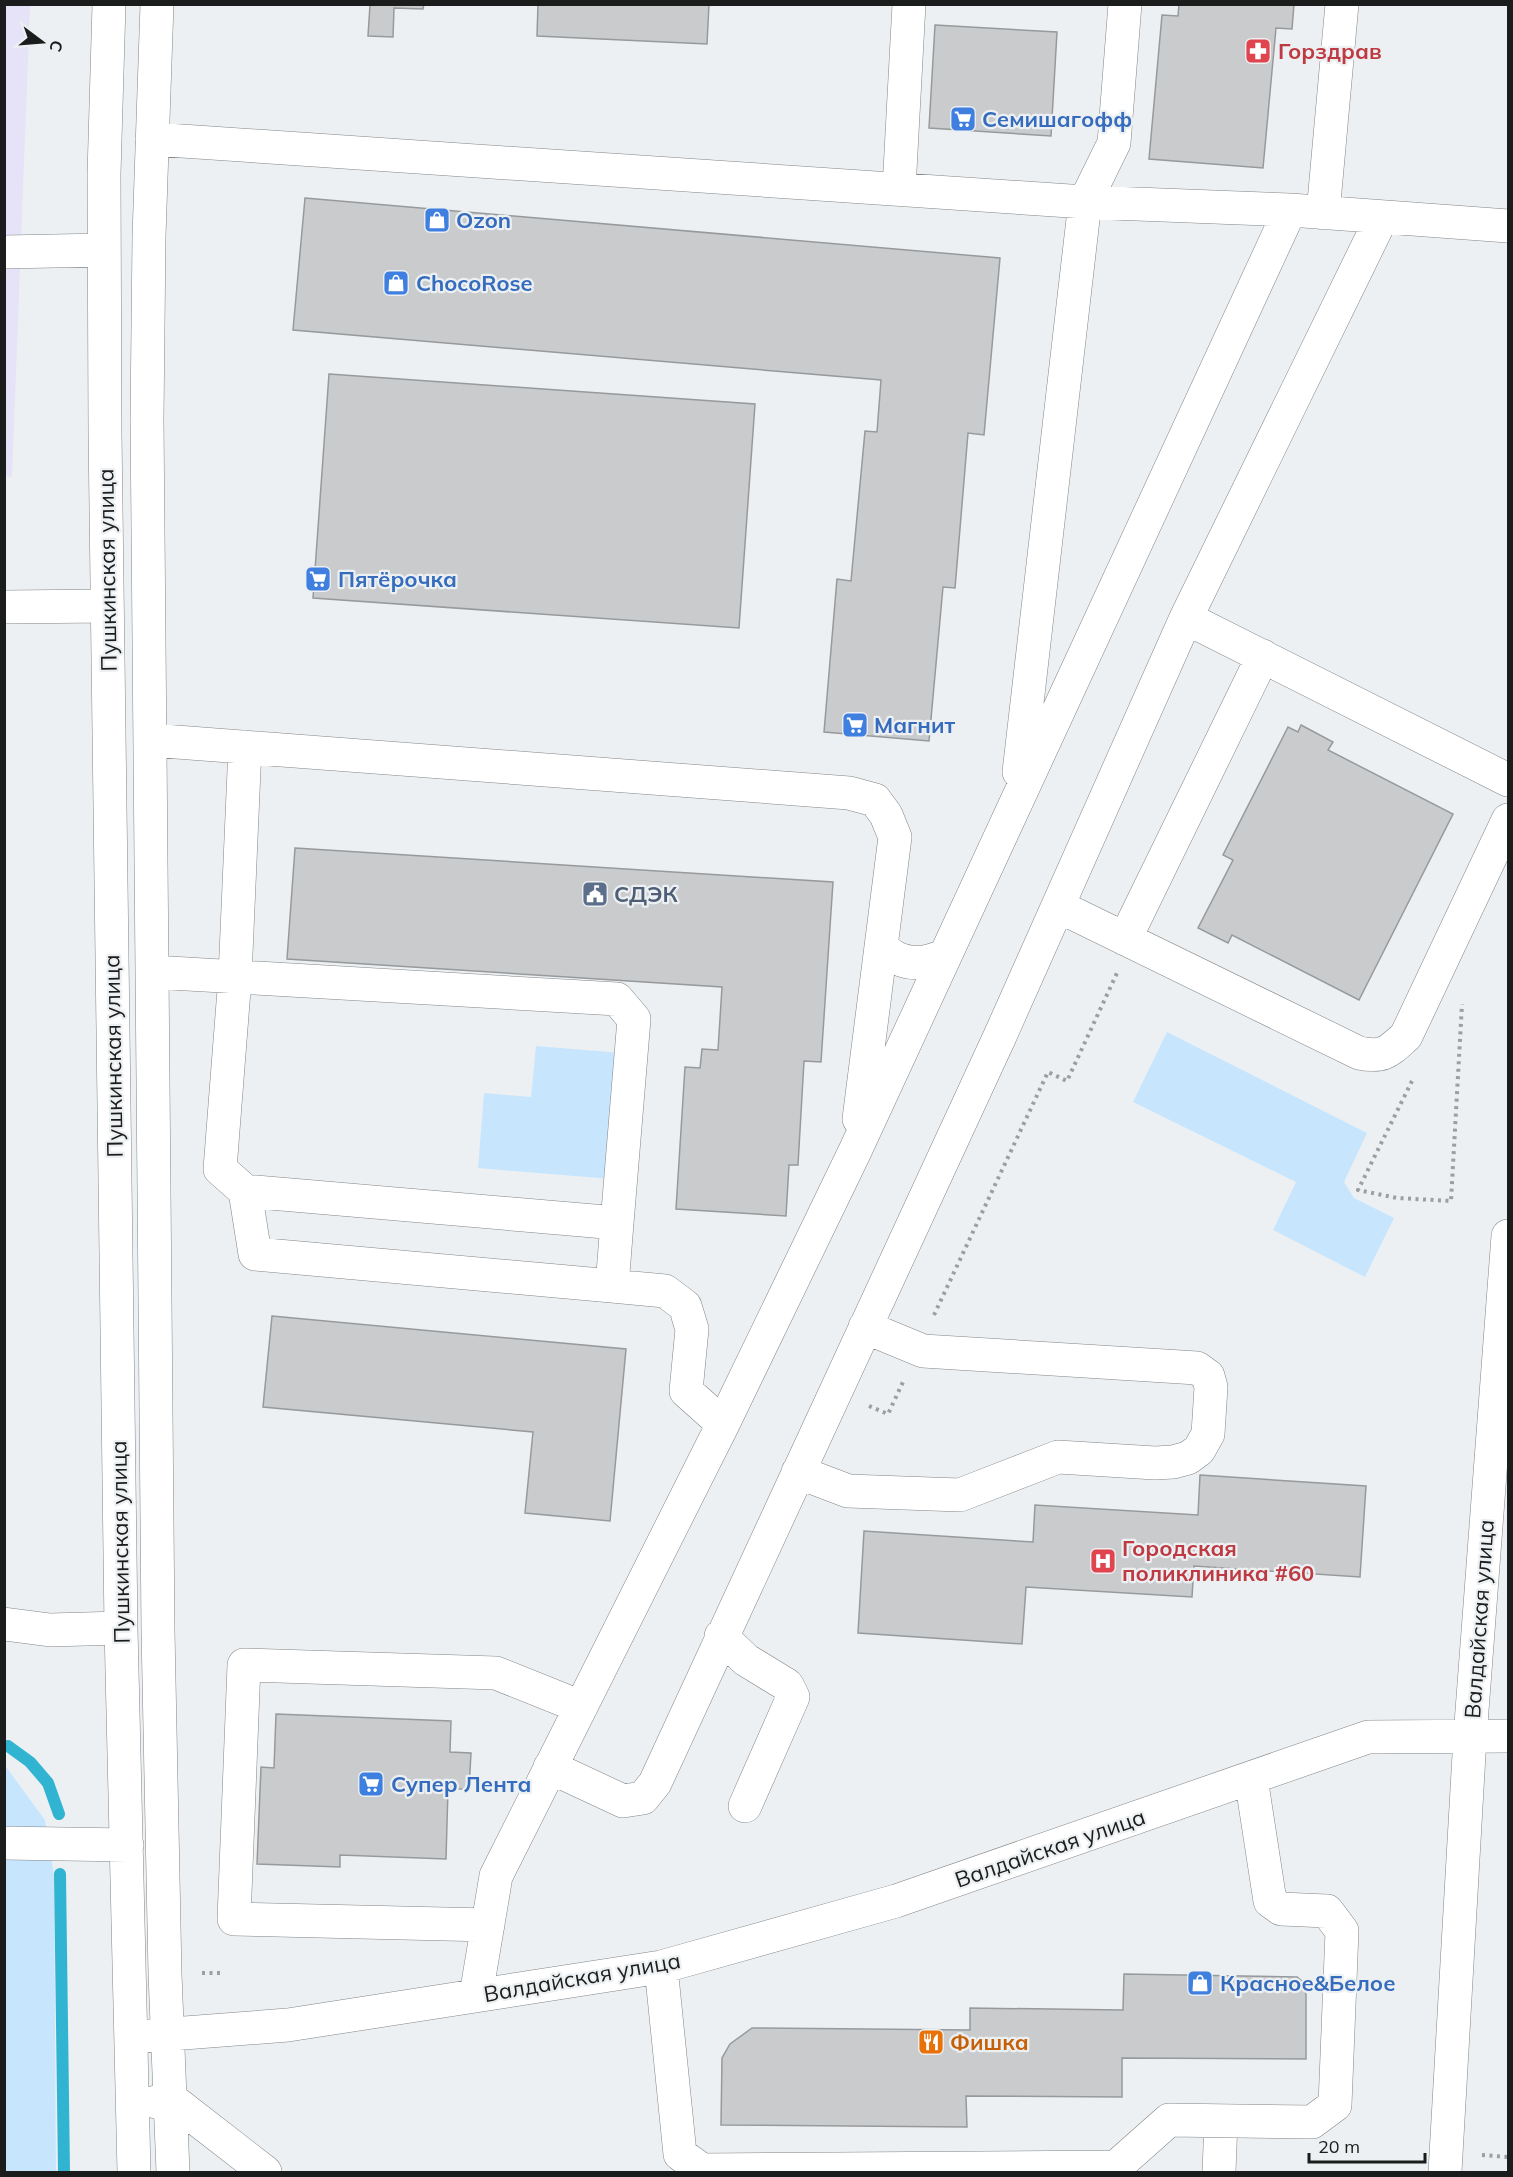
<svg xmlns="http://www.w3.org/2000/svg" width="1513" height="2177" viewBox="0 0 1513 2177" font-family="Mulish,sans-serif">
	<style>
		.industrial { fill: #e6e2f8 }
		.green { fill: #c7e6fe }
		.lines { fill: none; stroke-linecap: round; stroke-linejoin: round }
		.stream { stroke: #30b4d2; stroke-width: 12 }
		.building { fill: #c9cbcd; stroke: #979a9c; stroke-width: 1.5 }
		.minor-casing { stroke: #838587; stroke-width: 34 }
		.path { stroke: #9c9e9f; stroke-width: 4; stroke-dasharray: 3 4.5; stroke-linecap: butt }
		.minor { stroke: #fff; stroke-width: 33 }
		.labels { text-anchor: middle; dominant-baseline: central; stroke-width: 4.5; stroke-linejoin: round; paint-order: stroke }
		.health-label { font-size: 22px; font-weight: bold; fill: #be3a42; stroke: #edf0f2; text-anchor: start }
		.shop-label { font-size: 22px; font-weight: bold; fill: #366cbe; stroke: #edf0f2; text-anchor: start }
		.street-label { font-size: 22px; fill: #1b1c1c; stroke: #edf0f2 }
		.service-label { font-size: 22px; font-weight: bold; fill: #4e5e75; stroke: #edf0f2; text-anchor: start }
		.food-label { font-size: 22px; font-weight: bold; fill: #c56008; stroke: #edf0f2; text-anchor: start }
	</style>
	<rect width="100%" height="100%" fill="#edf0f2"/>
	<path class="industrial" d="M4 5H30L12 477 4 476Z"/>
	<path class="green" d="M1167 1032 1367 1133 1344 1182 1354 1198 1394 1218 1365 1277 1273 1230 1296 1182 1133 1102Z
		M536 1046 622 1053 611 1179 478 1168 484 1093 531 1097Z
		M4 1764 45 1820 54 1876 56 2172H5Z"/>
	<g class="lines">
		<path class="stream" d="M8 1746 30 1762 48 1783 59 1814
			M60 1874 64 2172"/>
	</g>
	<path class="building" d="M355 4H424L423 9 394 8 393 37 368 36 370 5Z
		M538 4H709L707 44 537 36Z
		M1179 4H1294L1292 29 1276 28 1263 168 1149 159 1162 15 1178 16Z
		M935 25 1057 32 1051 136 929 128Z
		M305 198 1000 258 984 435 968 433 955 588 943 587 929 741 824 732 837 579 851 581 865 431 877 432 881 380 293 330Z
		M329 374 755 404 739 628 313 598Z
		M1301 725 1333 742 1328 750 1453 814 1359 1000 1232 935 1228 943 1198 928 1233 860 1223 855 1288 727 1298 732Z
		M295 848 833 882 821 1062 804 1061 798 1165H789L786 1216 676 1209 685 1067 700 1068 702 1049 718 1050 722 987 287 959Z
		M272 1316 626 1349 610 1521 525 1513 533 1432 263 1407Z
		M1200 1475 1366 1486 1360 1577 1194 1566 1192 1597 1026 1587 1022 1644 858 1633 864 1531 1033 1542 1035 1505 1198 1515Z
		M276 1714 451 1721 450 1752 471 1753 469 1789H448L446 1859 340 1855V1867L257 1864 261 1767 274 1768Z
		M1124 1974 1297 1977 1303 1982 1306 1995V2059L1122 2058V2097L966 2096 967 2127 721 2125 722 2058 730 2044 752 2028 970 2030V2008L1123 2010Z"/>
	<g class="lines">
		<defs>
			<path id="minor" d="M109 4 104 174 105 433 121 1628 134 2172
				M157 4 149 236 147 420 158 1631 165 1974 173 2172
				M152 139 1085 202 1290 210 1508 226
				M899 189 909 4
				M1323 213 1342 4
				M4 252 104 250
				M4 607 107 606
				M1186 618 1508 780
				M150 740 849 793 875 800 886 815 895 837 859 1119
				M245 747 235 977 220 1169 245 1191 617 1223 612 1286 665 1291 685 1306 692 1329 686 1391 723 1424
				M1019 772 1085 202 1114 143 1125 4
				M1058 906 1359 1053C1384 1058 1388 1052 1406 1036L1508 820
				M1125 939 1263 656
				M881 947C900 965 921 967 945 955
				M153 972 617 999 634 1019 617 1223
				M245 1191 255 1254 612 1286
				M798 1472 848 1491 960 1495 1058 1457 1155 1463 1173 1462 1188 1458 1199 1450 1208 1434 1211 1387 1208 1376 1197 1368 923 1351 865 1327
				M4 1624 50 1630 121 1628
				M721 1636 746 1660 787 1685 793 1697 745 1806
				M550 1767 623 1801 643 1798 655 1783 1000 1036 1186 618 1382 217
				M4 1843 127 1845
				M488 1925 234 1919 244 1665 496 1673 581 1707
				M661 1967 680 2154 702 2170 1116 2167 1169 2120 1312 2122 1335 2105 1342 1931 1327 1911 1281 1909 1270 1901 1251 1778
				M476 1995 496 1876 723 1424 855 1151 1290 210
				M145 2036 288 2025 661 1967 896 1901 1368 1737 1508 1736
				M156 2102 171 2099 265 2172
				M1219 2172 1221 2121
				M1445 2172 1470 1737 1508 1236"/>
		</defs>
		<use href="#minor" class="minor-casing"/>
		<path class="path" d="M1412 1081 1358 1190 1397 1198 1451 1201 1462 1004
			M934 1315 1048 1072 1067 1081 1117 973
			M869 1406 888 1414 903 1382
			M202 1973H220
			M1482 2155 1508 2157"/>
		<use href="#minor" class="minor"/>
	</g>
	<defs>
		<symbol id="pharmacy-square" viewBox="-11 -11 22 22"><rect x="-9" y="-9" width="18" height="18" rx="4" fill="#e0444e" stroke="#edf0f2"/><path d="M-2-6h4v4h4v4h-4v4h-4v-4h-4v-4h4Z" fill="#fff"/></symbol>
		<symbol id="supermarket-square" viewBox="-11 -11 22 22"><rect x="-9" y="-9" width="18" height="18" rx="4" fill="#3f7fe0" stroke="#edf0f2"/><path d="M-6-5.5h2.5l.6 2H6L4.5 2H-2.5L-4.4-4H-6ZM-1.5 3.2a1.3 1.3 0 1 0 .1 0ZM3 3.2a1.3 1.3 0 1 0 .1 0Z" fill="#fff"/></symbol>
		<symbol id="shop-square" viewBox="-11 -11 22 22"><rect x="-9" y="-9" width="18" height="18" rx="4" fill="#3f7fe0" stroke="#edf0f2"/><path d="M-5-2.5h2.3a2.7 3.5 0 0 1 5.4 0H5L5.5 6h-11ZM-1.5-2.5h3a1.5 2.3 0 0 0-3 0Z" fill="#fff"/></symbol>
		<symbol id="civic-square" viewBox="-11 -11 22 22"><rect x="-9" y="-9" width="18" height="18" rx="4" fill="#5c6f8a" stroke="#edf0f2"/><path d="M-.6-6.5H3V-4.5H.6V-3L4-1V1h2V6H-6V1h2V-1L-.6-3ZM-1.2 2.5V6h2.4V2.5Z" fill="#fff"/></symbol>
		<symbol id="hospital-square" viewBox="-11 -11 22 22"><rect x="-9" y="-9" width="18" height="18" rx="4" fill="#e0444e" stroke="#edf0f2"/><path d="M-5-5h3v3.5h4V-5h3V5h-3V1.5h-4V5h-3Z" fill="#fff"/></symbol>
		<symbol id="restaurant-square" viewBox="-11 -11 22 22"><rect x="-9" y="-9" width="18" height="18" rx="4" fill="#e8710a" stroke="#edf0f2"/><path d="M-5-6h1v4h1v-4h1v4h1v-4h1v5L-1.5 .5V6h-2V.5L-5-1ZM5-6V6H3V1.5H1.5Q1.5-4 5-6Z" fill="#fff"/></symbol>
	</defs>
	<g fill-rule="evenodd">
		<use href="#pharmacy-square" x="1243" y="36" width="30" height="30"/>
		<use href="#supermarket-square" x="948" y="104" width="30" height="30"/>
		<use href="#shop-square" x="422" y="205" width="30" height="30"/>
		<use href="#shop-square" x="381" y="268" width="30" height="30"/>
		<use href="#supermarket-square" x="303" y="564" width="30" height="30"/>
		<use href="#supermarket-square" x="840" y="710" width="30" height="30"/>
		<use href="#civic-square" x="580" y="879" width="30" height="30"/>
		<use href="#hospital-square" x="1088" y="1546" width="30" height="30"/>
		<use href="#supermarket-square" x="356" y="1769" width="30" height="30"/>
		<use href="#shop-square" x="1185" y="1968" width="30" height="30"/>
		<use href="#restaurant-square" x="916" y="2027" width="30" height="30"/>
	</g>
	<g class="labels">
		<g class="health-label">
			<text x="1278" y="51">Горздрав</text>
			<text x="1122" y="1548">Городская<tspan x="1122" dy="25">поликлиника #60</tspan></text>
		</g>
		<g class="shop-label">
			<text x="982" y="119">Семишагофф</text>
			<text x="456" y="220">Ozon</text>
			<text x="416" y="283">ChocoRose</text>
			<text x="338" y="579">Пятёрочка</text>
			<text x="874" y="725">Магнит</text>
			<text x="391" y="1784">Супер Лента</text>
			<text x="1220" y="1983">Красное&amp;Белое</text>
		</g>
		<g class="street-label">
			<text transform="translate(107 570) rotate(-91)">Пушкинская улица</text>
			<text transform="translate(113 1056) rotate(-91)">Пушкинская улица</text>
			<text transform="translate(120 1542) rotate(-91)">Пушкинская улица</text>
			<text transform="translate(1479 1619) rotate(-86)">Валдайская улица</text>
			<text transform="translate(1050 1848) rotate(-19)">Валдайская улица</text>
			<text transform="translate(582 1977) rotate(-10)">Валдайская улица</text>
		</g>
		<g class="service-label">
			<text x="614" y="894">СДЭК</text>
		</g>
		<g class="food-label">
			<text x="950" y="2042">Фишка</text>
		</g>
	</g>
	<rect width="1513" height="2177" fill="none" stroke="#1b1c1c" stroke-width="12"/>
	<g transform="translate(42 42) rotate(106)" stroke="#edf0f2" stroke-width="4.5" paint-order="stroke">
	<path d="M0-4.5L10 22L0 15L-10 22Z" fill="#1b1c1c"/>
	<text y="-9" font-size="16" font-weight="bold" text-anchor="middle" fill="#1b1c1c">С</text>
	</g>
	<path d="M1309 2153v9h116v-9" fill="none" stroke="#1b1c1c" stroke-width="3"/>
	<text x="1318" y="2153" font-size="18" fill="#1b1c1c" stroke="#edf0f2" stroke-width="4.5" paint-order="stroke">20 m</text>
</svg>
